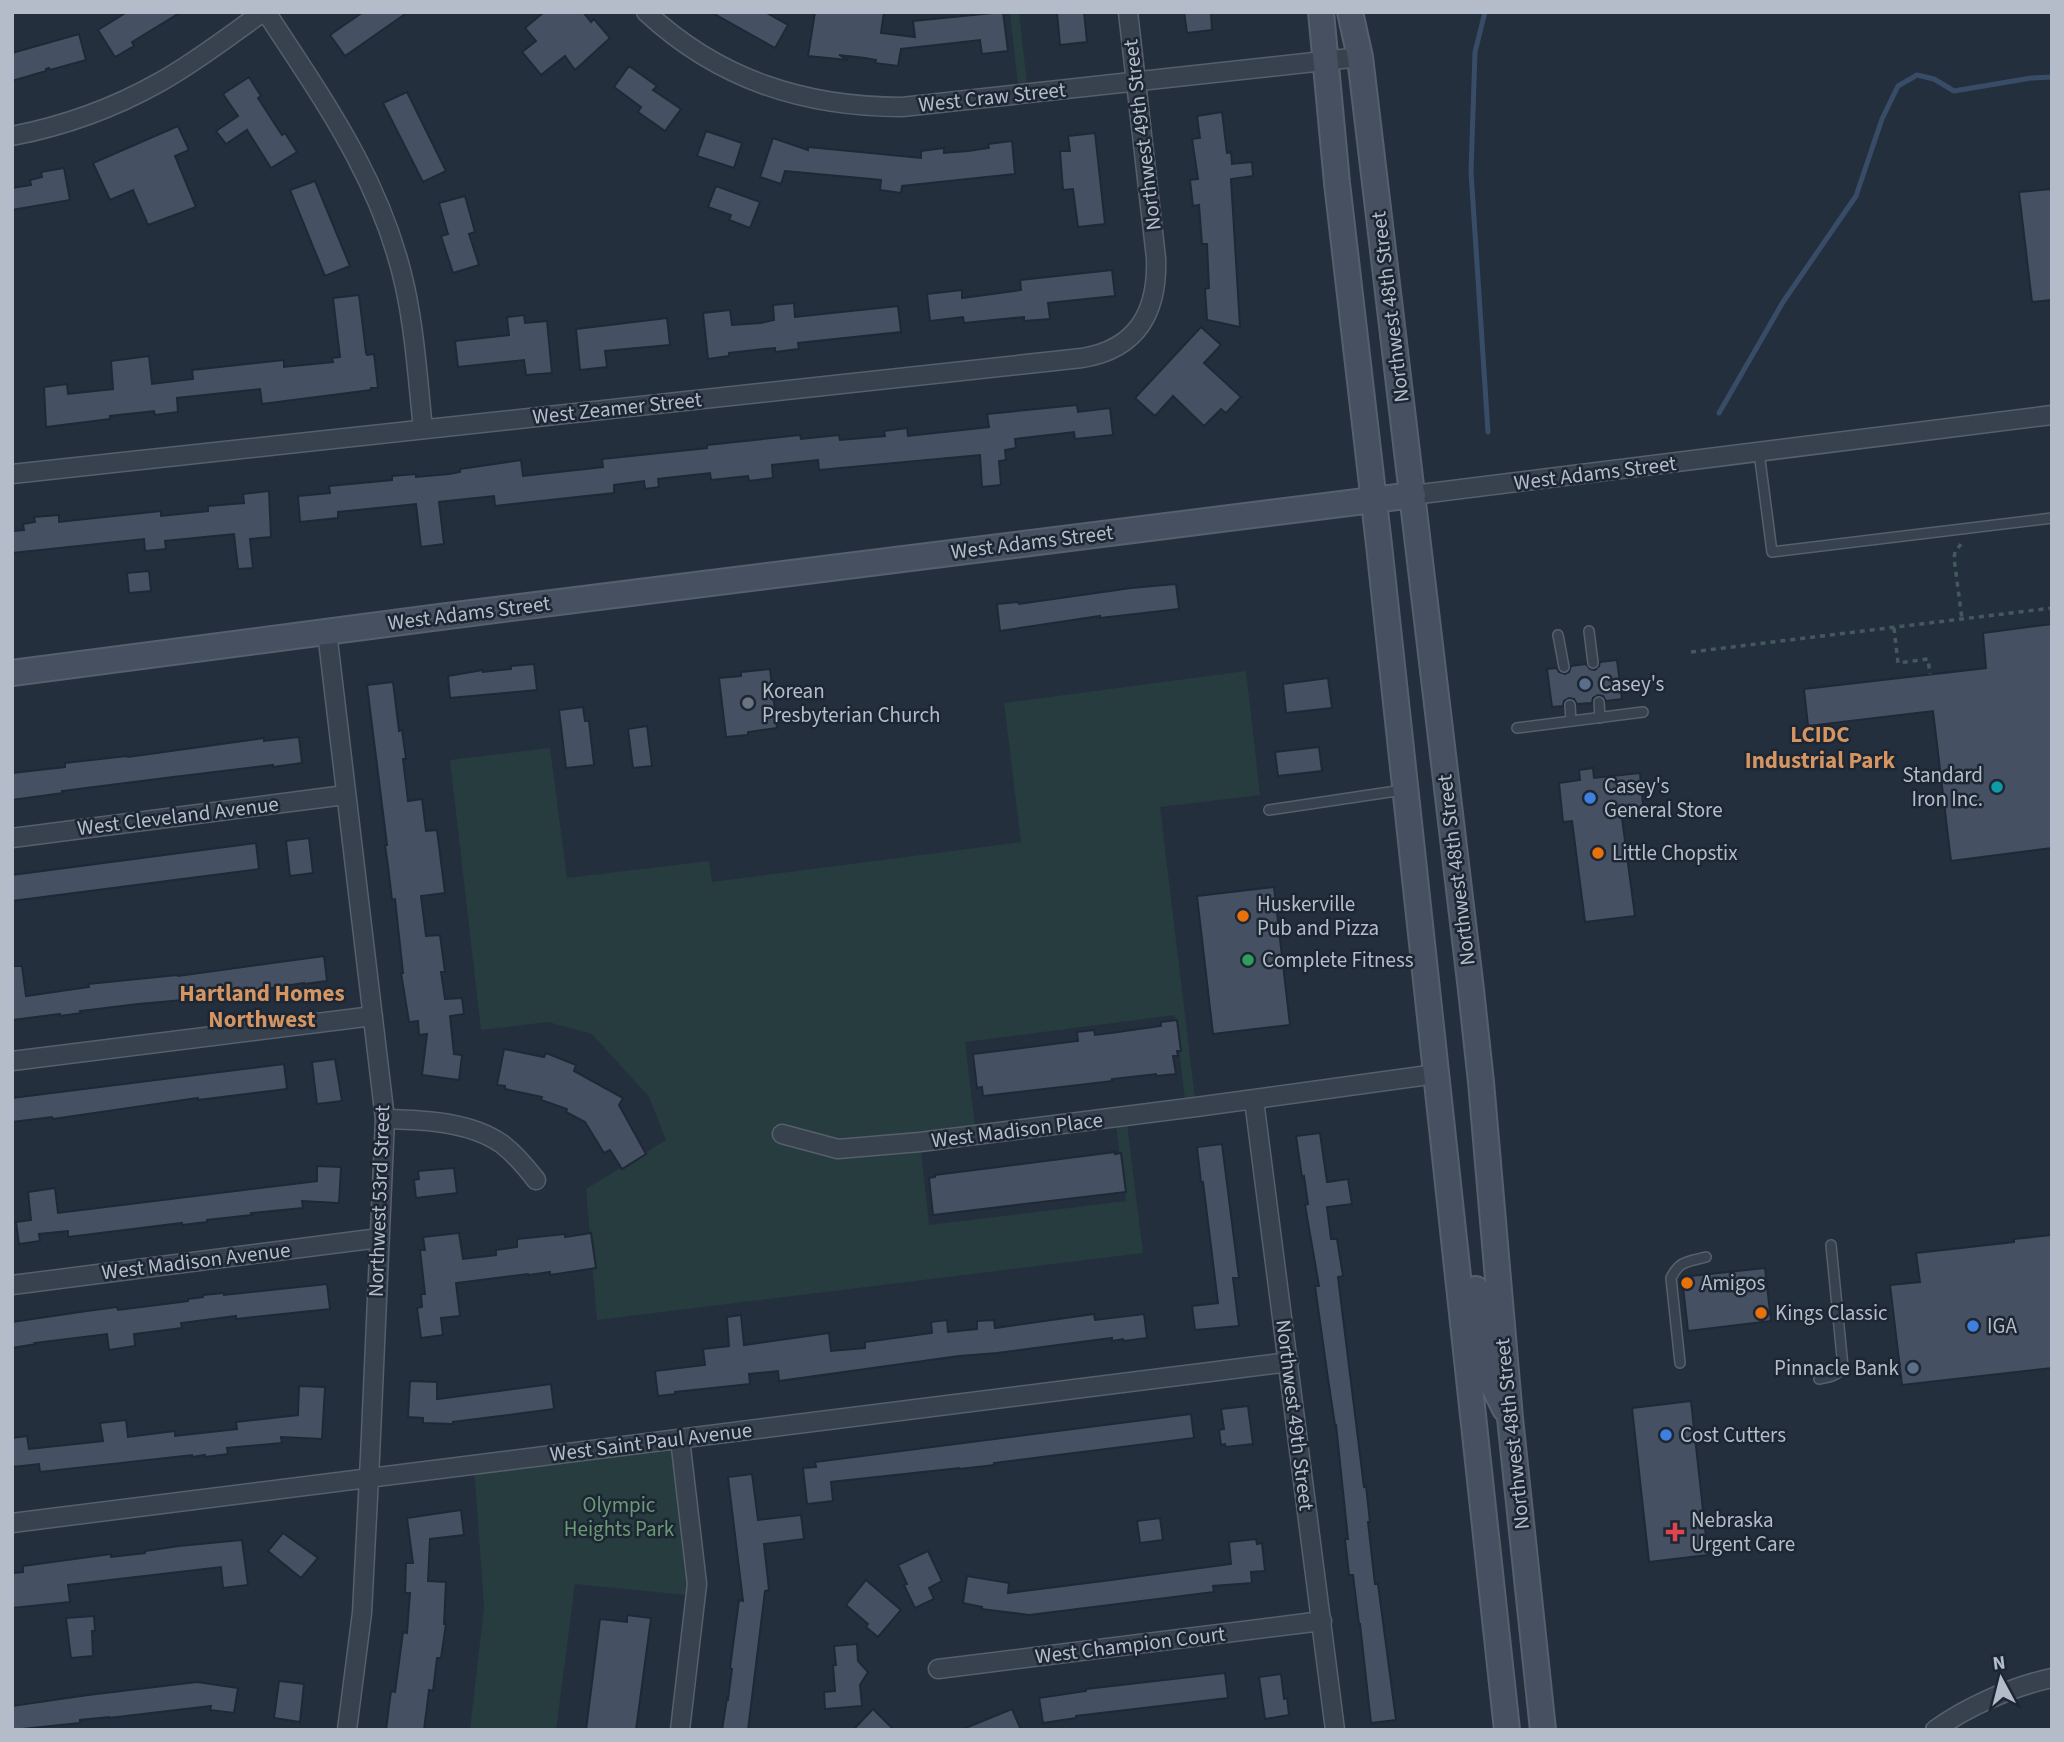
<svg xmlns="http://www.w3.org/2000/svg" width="2064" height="1742" viewBox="0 0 2064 1742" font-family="'Source Sans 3',sans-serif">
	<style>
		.green { fill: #263c3f }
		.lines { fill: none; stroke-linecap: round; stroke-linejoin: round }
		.stream { stroke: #394c67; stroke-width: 5 }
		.building { fill: #455162; stroke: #1f2835; stroke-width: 2 }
		.lane-casing { stroke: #565f6c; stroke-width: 12 }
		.street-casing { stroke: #565f6c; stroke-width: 21 }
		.secondary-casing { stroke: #565f6c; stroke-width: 28 }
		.path { stroke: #44595c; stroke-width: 3.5; stroke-dasharray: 5 5; stroke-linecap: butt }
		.lane { stroke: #38414e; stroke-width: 9 }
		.street { stroke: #38414e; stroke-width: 18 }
		.secondary { stroke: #465061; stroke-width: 24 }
		.service-dot { fill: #5c6f8a; stroke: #1d2633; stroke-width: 2.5 }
		.worship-dot { fill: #6b7280; stroke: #1d2633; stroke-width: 2.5 }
		.culture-dot { fill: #0f9aa8; stroke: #1d2633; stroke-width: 2.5 }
		.shop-dot { fill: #3f7fe0; stroke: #1d2633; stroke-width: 2.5 }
		.food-dot { fill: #e8710a; stroke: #1d2633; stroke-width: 2.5 }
		.leisure-dot { fill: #2e9e5b; stroke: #1d2633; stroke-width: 2.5 }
		.health-dot { fill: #e0444e; stroke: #1d2633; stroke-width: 2.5 }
		.labels { text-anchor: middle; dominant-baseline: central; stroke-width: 5; stroke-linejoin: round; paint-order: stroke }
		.street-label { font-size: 21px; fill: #b4bcc9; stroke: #1d2633 }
		.poi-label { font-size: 21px; fill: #b4bcc9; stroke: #1d2633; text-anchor: start }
		.park-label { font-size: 21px; fill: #6b9a76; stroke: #1d2633 }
		.neighbourhood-label { font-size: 23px; font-weight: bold; fill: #d59563; stroke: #1d2633 }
	</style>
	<rect width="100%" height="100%" fill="#242f3e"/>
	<path class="green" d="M1010 12H1019L1028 93 1019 94Z
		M1246 671 1260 795 1160 807 1196 1107 1186 1108 1175 1015 965 1042 976 1135 920 1142 929 1225 1126 1201 1115 1117 1126 1116 1143 1253 597 1320 586 1189 666 1140 649 1097 592 1034 548 1022 481 1030 450 760 550 748 567 878 709 861 712 882 1021 842 1004 703Z
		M680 1439 696 1596 575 1584 556 1730H470L484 1607 474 1464Z"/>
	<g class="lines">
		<path class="stream" d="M1485 12 1475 52 1471 172 1488 432
			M1719 413 1783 302 1856 196 1882 119 1898 86 1917 75 1934 79 1954 91 2031 78 2052 77"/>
	</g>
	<path class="building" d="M127 12H181L132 42 134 46 115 57 98 30Z
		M363 12H408L345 56 330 35Z
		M544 12H583L591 22 594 19 610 38 575 70 565 56 541 75 522 52 536 41 525 28Z
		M711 12H765L788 25 775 48Z
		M815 12H884L881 33 915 37 913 21 1003 12 1008 51 982 54 980 40 901 49 898 66 875 63 876 60 865 58 839 55 848 60 808 56Z
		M1057 12H1084L1087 42 1060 45Z
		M1184 12H1211L1212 30 1187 33Z
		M79 34 86 60 50 70 49 68 46 69V71L12 81V53Z
		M629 66 657 86 653 90 681 109 665 131 638 112 641 107 614 87Z
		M249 77 261 96 258 98 282 135 285 133 297 152 271 168 247 130 226 144 216 131 238 116 223 94Z
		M407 92 446 171 423 182 383 103Z
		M1222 112 1227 153 1231 152 1232 164 1252 162 1253 176 1231 179 1240 327 1207 320 1205 289 1209 288 1207 244H1202L1199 205 1193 206 1190 180 1198 179 1192 139 1200 138 1197 116Z
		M178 126 189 150 175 156 196 207 148 225 133 190 110 200 93 163Z
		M706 131 742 143 734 168 697 156Z
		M1095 133 1105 224 1078 227 1073 189 1063 190 1060 151H1070L1068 136Z
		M773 138 808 150V147L921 158V151L944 148V153L968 151 989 148 988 144 1012 141 1015 174 902 186 901 193 880 190 881 180 785 171 781 184 760 177Z
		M64 168 70 200 12 210V188L31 185 30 180 42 177 41 172Z
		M315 181 350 266 325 276 290 190Z
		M716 186 760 202 750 228 729 220 731 215 708 207Z
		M2052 189V300L2032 302 2019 192Z
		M465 196 475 232 469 234 479 265 453 273 441 236 448 234 439 203Z
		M1112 270 1115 296 1048 303 1050 319 1024 321V317L964 323 963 317 930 321 927 294 962 290V298L1021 290 1020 280Z
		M359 295 366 353 367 355 374 354 378 388H371V390L262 404 260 389 177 398 178 412 155 415 154 411 110 416V419L46 427 44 387 67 384 68 394 113 389 111 361 149 356 152 384 193 379 192 370 284 360V367L333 362 332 358 340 357 333 298Z
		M794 303 795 317 898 306 901 332 798 343 799 349 775 352V348L764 349 729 353V356L708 359 703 313 730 310 732 325 761 323 774 320 773 305Z
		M524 315 525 323 547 321 552 373 526 375 524 360 458 367 455 341 509 335 507 317Z
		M667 318 670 345 605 351 607 367 580 370 576 329Z
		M1201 327 1221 345 1204 363 1241 397 1226 413 1221 409 1204 426 1173 396 1155 416 1135 398Z
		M1077 405 1078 412 1110 408 1113 435 1075 439 1074 432 1015 439 1016 448 1005 450 1006 460 999 461 1001 485 982 487 980 455 819 470 818 460 772 465 773 478 749 481 748 476 711 480 710 473 658 479 659 487 645 489 644 481 614 485V493L495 506 494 496 439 502 444 544 421 547 416 504 338 512V518L300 522 298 496 330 493 329 486 392 480V476L416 474V477L449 474 460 472V469L521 460 523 476 603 467 602 459 707 448V445L800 435 801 439 839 435 840 440 885 436 884 431 907 428 908 436 989 427 987 414Z
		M269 491 271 537 250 539 253 568 238 569 234 534 165 541 166 549 145 551 144 539 12 553V531L24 530 23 524 35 522 34 517 59 515V522L161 511V516L208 511V506L244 503 243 494Z
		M149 571 151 591 129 593 127 573Z
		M1176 584 1179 609 1100 618V616L1000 631 997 604 1018 602 1019 604 1131 588Z
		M2052 624V848L1951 861 1933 711 1808 726 1804 689 1986 668 1983 633Z
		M1617 660 1622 699 1606 701 1603 696 1598 695 1593 698 1592 703 1577 704 1574 699 1569 698 1564 701 1563 706 1552 707 1547 669 1557 668 1559 672 1565 674 1569 672 1571 666 1586 664 1590 669 1595 670 1599 666 1600 662Z
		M534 664 537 690 450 698 448 676 483 670V672L511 669V666Z
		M770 669 777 728 748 732V735L726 737 719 678 741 676V672Z
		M1328 678 1332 708 1286 713 1283 684Z
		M393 682 399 731 402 730 406 759H403L408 801 422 799 426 831 437 830 445 893 421 896 426 936 440 935 445 972H441L445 999 462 998 464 1014 450 1016 454 1054 462 1055 459 1080 422 1075 427 1034 419 1035 418 1021 409 1022 401 973H403L395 899 392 900 388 866 385 845H387L367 685Z
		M583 707 585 721H589L594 765 566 768 559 710Z
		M647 726 652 766 633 768 628 729Z
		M299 737 302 763 273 767V765L165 778 62 791 63 793 12 800V773L65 767V763L127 756 128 757 264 738V741Z
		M1319 747 1322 771 1278 776 1275 752Z
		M1593 768 1594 778 1640 773 1644 815 1622 818 1635 916 1585 922 1572 821 1563 822 1559 783 1580 780 1579 770Z
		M309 838 313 873 290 876 286 841Z
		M256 843 259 869 12 901V875Z
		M1274 887 1290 1025 1213 1034 1197 896Z
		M324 956 327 981 304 984V983L206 998 138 1004 80 1011 81 1013 60 1016V1014L12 1020V966H22L26 996 89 987 88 984 177 975 178 976Z
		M1177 1020 1181 1051H1177L1178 1056H1173L1176 1074 1156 1076V1074L1112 1079 1113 1081 983 1096 982 1087 977 1088 973 1054 1078 1041 1077 1032 1094 1030 1095 1035 1111 1033 1161 1026V1022Z
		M504 1049 544 1057 546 1053 576 1065 574 1071 623 1098 619 1105 646 1154 622 1169 610 1150 604 1153 585 1122 566 1112 567 1109 541 1100 542 1097 505 1089V1086L497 1085Z
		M335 1059 342 1101 317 1104 312 1062Z
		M284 1064 287 1089 198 1100V1098L53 1119 52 1117 12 1122V1098Z
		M1320 1133 1327 1182 1348 1179 1352 1204 1327 1207 1331 1239H1337L1343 1276 1338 1277 1364 1487 1366 1486 1370 1522H1368L1375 1584H1378L1396 1720 1371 1723 1360 1624H1359L1353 1575H1349L1345 1539H1348L1336 1425H1335L1328 1379 1315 1286H1319L1305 1205 1308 1204 1304 1176 1302 1177 1296 1136Z
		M1222 1144 1239 1278H1233L1239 1326 1195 1330 1192 1306 1218 1303 1203 1182H1201L1197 1147Z
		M1115 1152V1154L1121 1153 1126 1192 933 1215 929 1178 935 1177V1175Z
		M317 1166 341 1167 339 1203 302 1201 303 1208 251 1213 252 1215 207 1220V1222L182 1225V1223L68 1237V1231L39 1234 40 1241 19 1244 16 1222 31 1220 28 1192 55 1188 58 1213 317 1181Z
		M454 1168 457 1193 416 1198 414 1180 419 1179 418 1171Z
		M459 1233 463 1259 496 1255V1250L517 1247V1239L565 1234V1237L591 1233 596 1268 550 1275V1272L529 1275 528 1274 456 1283 460 1316 441 1318 443 1335 421 1338 417 1308 422 1307 421 1294H425L420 1250H425L423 1237Z
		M2052 1235V1368L1902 1385 1890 1285 1920 1282 1916 1253 2014 1242V1239Z
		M1765 1268 1771 1321 1688 1331 1682 1277Z
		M327 1284 330 1309 236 1319V1316L181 1323 182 1328 134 1334 135 1346 109 1350 107 1334 35 1343 36 1344 12 1348V1322L87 1311 117 1307 118 1310 188 1301V1299L203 1297V1295L224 1293V1295Z
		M1094 1314 1095 1320 1144 1314 1147 1338 1124 1341 1123 1339 1112 1341V1338L997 1353 959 1356 779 1381 778 1371 749 1374 750 1384 675 1392V1394L658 1396 655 1371 705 1365 703 1349 729 1346 727 1317 741 1315 744 1345 829 1333 831 1351 865 1348V1342L932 1333 931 1322 947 1320 948 1332 977 1329V1321L994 1320 995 1328Z
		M410 1381 437 1382V1399L551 1384 554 1409 453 1422V1424L423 1423V1418L408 1417Z
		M299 1386 325 1387 322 1439 281 1437 282 1443 227 1448 228 1454 205 1457V1455L192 1457V1455L40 1472 39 1464 12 1467V1438L27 1436 29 1449 103 1441 100 1423 126 1420 128 1437 175 1431V1436L237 1429 236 1422 298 1415Z
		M1691 1401 1708 1555 1649 1562 1632 1408Z
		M1248 1406 1253 1444 1226 1447 1225 1444 1221 1445 1219 1430 1224 1429 1221 1409Z
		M1191 1414 1194 1438 994 1463 995 1465 959 1469V1468L831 1482 833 1501 807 1504 803 1468 816 1467 815 1462Z
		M752 1474 758 1520 801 1515 804 1539 764 1544 769 1590 765 1591 748 1730H722L727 1698 728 1699 732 1669 730 1668 739 1600 743 1601 728 1477Z
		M461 1510 464 1535 430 1539 428 1581 446 1582 444 1624H446L441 1658H437L433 1691 429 1690 424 1730H386L391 1691 395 1692 403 1632 407 1633 410 1593H405L406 1563H413L407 1518Z
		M1160 1518 1163 1540 1140 1543 1137 1521Z
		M283 1533 318 1558 301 1578 268 1551Z
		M1256 1539 1257 1544 1262 1543 1265 1571 1251 1572 1252 1583 1213 1586 1214 1592 1029 1615 981 1609 982 1607 963 1603 967 1576 1009 1583 1008 1593 1111 1580 1231 1564 1229 1542Z
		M242 1540 248 1585 223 1588 221 1567 68 1585 70 1602 12 1608V1573L23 1572V1566L111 1554V1557L145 1553V1551L179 1546Z
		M928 1551 942 1581 929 1588 934 1599 915 1608 904 1585 907 1584 898 1565Z
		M866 1580 901 1610 878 1637 866 1627 868 1624 846 1605Z
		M627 1615 651 1618 636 1730H586L600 1619 627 1622Z
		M94 1616 95 1631H92L93 1656 71 1658 66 1618Z
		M857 1644 858 1661 868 1672 860 1685 862 1706 825 1709 824 1692 835 1691 833 1665H836L834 1646Z
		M1225 1673 1228 1698 1076 1716V1718L1043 1723 1039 1698 1086 1691V1689Z
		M1281 1674 1284 1699 1287 1698 1289 1715 1265 1719 1259 1677Z
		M279 1681 304 1684 300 1722 274 1718Z
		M197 1682 238 1688 234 1713 210 1710 211 1706 109 1718V1717L80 1720V1723L12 1730V1706L88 1695Z
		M873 1709 894 1730H853Z
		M1012 1709 1021 1730H963V1729Z"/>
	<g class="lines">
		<defs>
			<path id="lane" d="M1759 452 1772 552 2052 518
				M1589 631 1593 663
				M1558 635 1564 667
				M1599 702 1600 718
				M1570 705 1571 721
				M1517 728 1643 712
				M1269 810 1403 790
				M1680 1363 1671 1278C1680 1260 1688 1262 1706 1257
				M1819 1379C1830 1377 1837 1376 1843 1367L1831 1245"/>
			<path id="street" d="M266 12C324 101 382 181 405 287 415 333 418 382 423 429
				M646 12C719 80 805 107 902 107L1360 57
				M12 136C64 126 114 108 160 82 196 62 229 36 263 12
				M12 474 1082 358C1138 349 1158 311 1156 258L1128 12
				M1413 495 2052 415
				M327 632 385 1119 370 1457 362 1613 347 1730
				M12 838 345 795
				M12 1061 373 1016
				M1254 1100 1335 1730
				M385 1119C423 1120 469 1121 502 1144 515 1154 526 1167 536 1180
				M782 1134 838 1149 920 1142 1196 1107 1436 1074
				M12 1285 379 1238
				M12 1523 1289 1362
				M938 1669 1322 1621
				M680 1730 697 1584 680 1439
				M1935 1730C1966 1707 2014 1686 2052 1678"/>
			<path id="secondary" d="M1321 12 1337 183 1379 545 1507 1730
				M1350 12 1360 57 1471 990 1481 1082 1510 1418 1543 1730
				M12 673 432 618 1413 495
				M1476 1289 1486 1371 1505 1409"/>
		</defs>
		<use href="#lane" class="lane-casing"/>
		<use href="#street" class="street-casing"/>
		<use href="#secondary" class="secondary-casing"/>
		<path class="path" d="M1961 544 1955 552 1954 558 1962 619
			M1894 628 1898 663 1928 659 1930 674
			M1691 652 2052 608"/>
		<use href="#lane" class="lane"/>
		<use href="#street" class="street"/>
		<use href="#secondary" class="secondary"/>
	</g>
	<g class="service-dot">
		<circle cx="1585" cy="684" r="7"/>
		<circle cx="1913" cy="1368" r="7"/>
	</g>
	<circle class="worship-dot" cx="748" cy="703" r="7"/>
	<circle class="culture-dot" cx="1997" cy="787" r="7"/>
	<g class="shop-dot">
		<circle cx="1590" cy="798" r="7"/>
		<circle cx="1973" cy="1326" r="7"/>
		<circle cx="1666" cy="1435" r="7"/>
	</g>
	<g class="food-dot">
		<circle cx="1598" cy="853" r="7"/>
		<circle cx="1243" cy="916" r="7"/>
		<circle cx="1687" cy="1283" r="7"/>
		<circle cx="1761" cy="1313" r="7"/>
	</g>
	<circle class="leisure-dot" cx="1248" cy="960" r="7"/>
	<path class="health-dot" d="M1671.5 1521.5h7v7h7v7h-7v7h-7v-7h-7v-7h7z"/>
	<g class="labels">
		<g class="street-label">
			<text transform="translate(992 97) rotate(-6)">West Craw Street</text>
			<text transform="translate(1142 135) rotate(-97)">Northwest 49th Street</text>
			<text transform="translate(1390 307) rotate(-97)">Northwest 48th Street</text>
			<text transform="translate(617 408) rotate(-6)">West Zeamer Street</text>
			<text transform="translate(1595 473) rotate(-7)">West Adams Street</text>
			<text transform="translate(1032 542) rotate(-7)">West Adams Street</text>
			<text transform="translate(469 613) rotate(-7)">West Adams Street</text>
			<text transform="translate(178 816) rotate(-7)">West Cleveland Avenue</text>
			<text transform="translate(1456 870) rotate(-97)">Northwest 48th Street</text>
			<text transform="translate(1017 1130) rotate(-7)">West Madison Place</text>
			<text transform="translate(379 1201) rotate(-88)">Northwest 53rd Street</text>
			<text transform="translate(196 1261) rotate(-7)">West Madison Avenue</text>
			<text transform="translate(1295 1415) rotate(83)">Northwest 49th Street</text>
			<text transform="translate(1512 1434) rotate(-96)">Northwest 48th Street</text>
			<text transform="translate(651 1442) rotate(-7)">West Saint Paul Avenue</text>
			<text transform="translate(1130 1645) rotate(-7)">West Champion Court</text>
		</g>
		<g class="poi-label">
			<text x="1599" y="684">Casey's</text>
			<text x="762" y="691">Korean<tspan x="762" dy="24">Presbyterian Church</tspan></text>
			<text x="1983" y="775" text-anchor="end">Standard<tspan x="1983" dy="24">Iron Inc.</tspan></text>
			<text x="1604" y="786">Casey's<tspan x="1604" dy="24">General Store</tspan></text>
			<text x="1612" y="853">Little Chopstix</text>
			<text x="1257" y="904">Huskerville<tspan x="1257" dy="24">Pub and Pizza</tspan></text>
			<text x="1262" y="960">Complete Fitness</text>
			<text x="1701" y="1283">Amigos</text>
			<text x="1775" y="1313">Kings Classic</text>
			<text x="1987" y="1326">IGA</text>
			<text x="1899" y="1368" text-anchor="end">Pinnacle Bank</text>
			<text x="1680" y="1435">Cost Cutters</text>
			<text x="1691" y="1520">Nebraska<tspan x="1691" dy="24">Urgent Care</tspan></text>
		</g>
		<g class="park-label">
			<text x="619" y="1505">Olympic<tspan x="619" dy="24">Heights Park</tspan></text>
		</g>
		<g class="neighbourhood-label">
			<text x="1820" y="734">LCIDC<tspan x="1820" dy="26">Industrial Park</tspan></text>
			<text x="262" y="993">Hartland Homes<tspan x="262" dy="26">Northwest</tspan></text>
		</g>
	</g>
	<rect width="2064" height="1742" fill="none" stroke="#b4bcc9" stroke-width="28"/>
	<g transform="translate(2001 1679) rotate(353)" stroke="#1d2633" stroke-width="5" paint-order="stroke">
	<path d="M0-5L12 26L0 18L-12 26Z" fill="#b4bcc9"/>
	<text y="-10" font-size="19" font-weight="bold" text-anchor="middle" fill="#b4bcc9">N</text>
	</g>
</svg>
